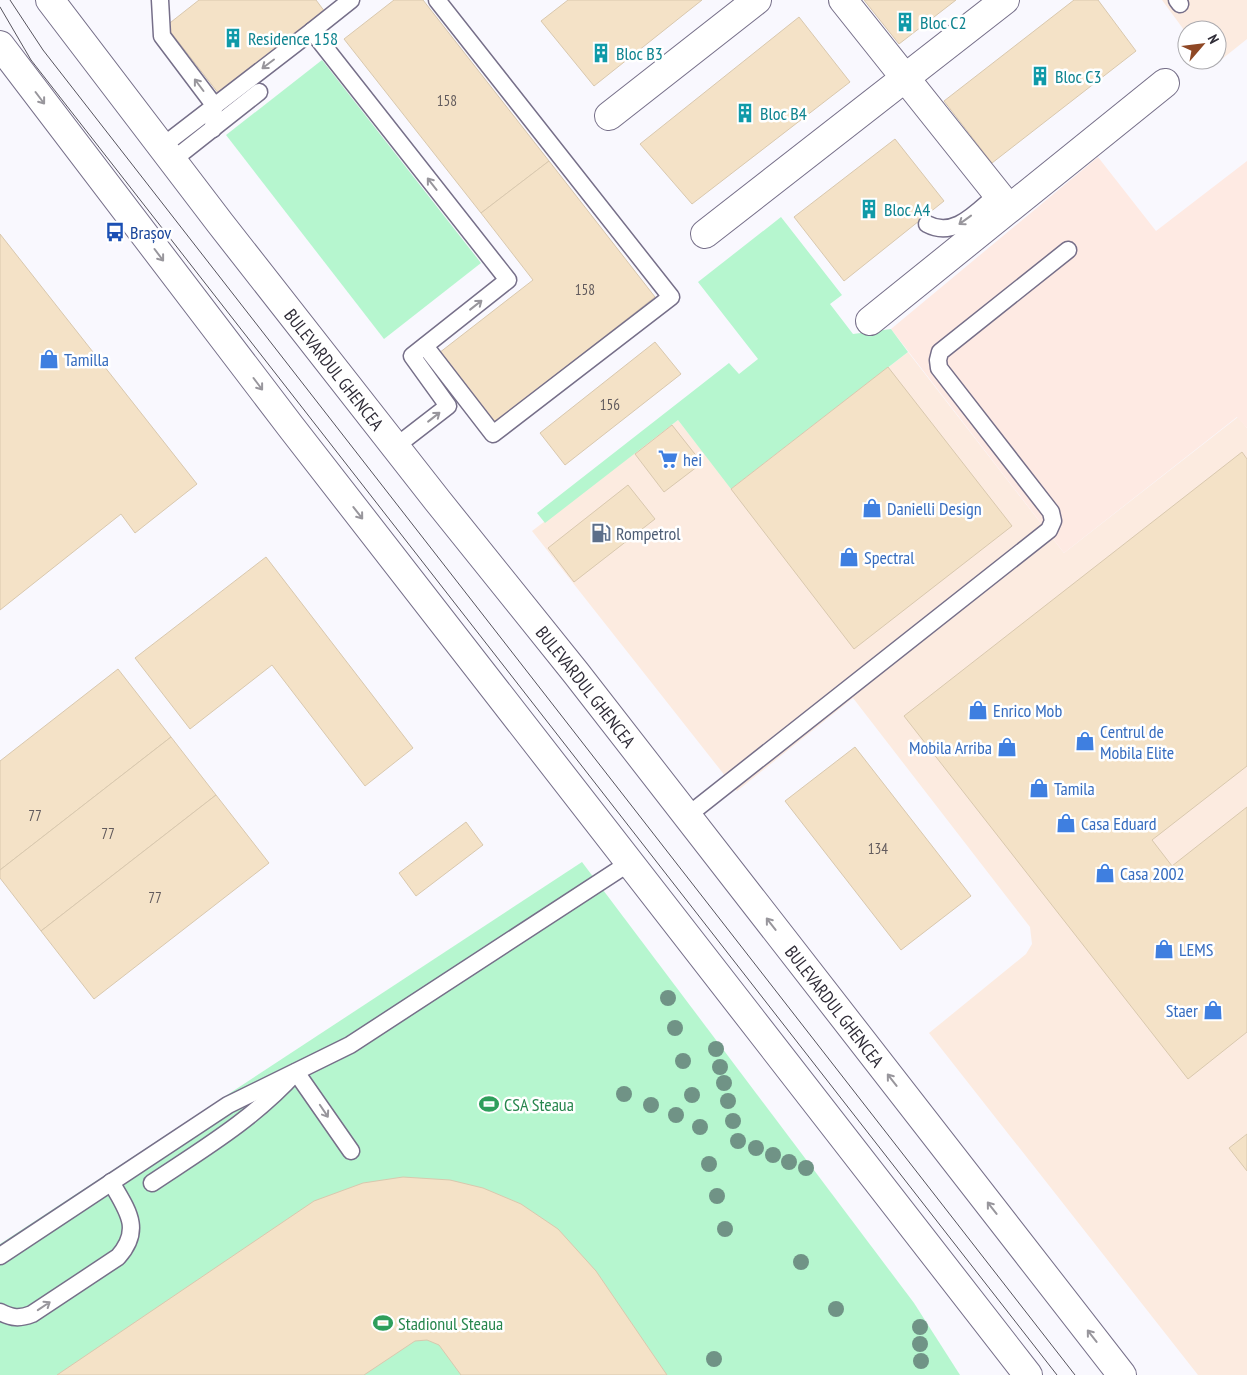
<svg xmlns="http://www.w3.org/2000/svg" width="1247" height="1375" font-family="'PT Sans Narrow',sans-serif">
  <rect width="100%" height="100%" fill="#f9f8fe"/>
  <!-- commercial -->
  <g fill="#fcebe0">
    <polygon points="1162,0 1247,0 1247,39 1212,67 1206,60 1217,60 1217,30 1187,30 1187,34"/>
    <polygon points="908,352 1064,553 1238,417 1247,428 1247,1375 1198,1375 929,1033 1026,954 1032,944 1030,927 853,698 737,791 532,531 678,420 732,489"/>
  </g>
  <!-- industrial -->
  <polygon fill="#feeae3" points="1098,157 1156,231 1247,161 1247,428 1237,417 1064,553 891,329"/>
  <!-- green -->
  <g fill="#b6f6cf">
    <polygon points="322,60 481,263 384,339 226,135"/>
    <polygon points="781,217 842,295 830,304 853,334 891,329 908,352 731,489 678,420 545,523 537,513 729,363 739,374 758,359 698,282"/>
    <polygon points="582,862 914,1303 960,1375 0,1375 0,1244"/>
  </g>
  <!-- building -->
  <g fill="#f4e2c7" stroke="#d9c8ae">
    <polygon points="199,0 316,0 325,12 219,94 166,26"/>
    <polygon points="394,0 423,0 549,161 481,213 344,39"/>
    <polygon points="568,0 702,0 594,86 541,21"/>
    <polygon points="864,0 956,0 899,44"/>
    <polygon points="1074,0 1098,0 1136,51 992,163 944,101"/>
    <polygon points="799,17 850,82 692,204 640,144"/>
    <polygon points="895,139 944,201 844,281 794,217"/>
    <polygon points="549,161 655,297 494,423 439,353 533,280 481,213"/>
    <polygon points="0,234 197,484 135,533 121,514 0,610"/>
    <polygon points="655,342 681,374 565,465 540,433"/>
    <polygon points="888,367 1012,526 854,649 731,489"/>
    <polygon points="672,425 702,463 664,492 635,454"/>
    <polygon points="1242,452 1247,459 1247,766 1152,840 1172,866 1247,807 1247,1032 1188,1079 904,716"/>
    <polygon points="628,485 655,519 574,582 548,548"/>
    <polygon points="266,557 413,748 365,786 272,665 190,729 135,658"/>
    <polygon points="118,669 171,737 0,870 0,761"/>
    <polygon points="171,737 216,795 41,931 0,878 0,870"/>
    <polygon points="855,747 971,896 901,950 785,801"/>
    <polygon points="216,795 269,863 94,999 41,931"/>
    <polygon points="466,822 483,845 416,896 399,873"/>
    <polygon points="1247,1134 1247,1171 1229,1148"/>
    <polygon points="403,1177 450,1180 483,1188 521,1204 558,1229 596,1271 667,1375 461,1375 439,1345 427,1340 415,1341 364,1375 57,1375 314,1201 363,1183"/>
  </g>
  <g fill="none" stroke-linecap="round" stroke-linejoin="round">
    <defs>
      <g id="service">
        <polyline points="160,0 162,36 214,105 213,129"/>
        <polyline points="1177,0 1180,4"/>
        <polyline points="312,31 351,0"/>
        <polyline points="173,138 312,31 508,280 412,356 448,406 395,447"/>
        <polyline points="183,152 259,92"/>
        <path d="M927,224C955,239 977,211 998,194"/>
        <polyline points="425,346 493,434 671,297 437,0"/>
        <polyline points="687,816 1049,530 1053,521 1051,512 939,368 938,360 940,352 1068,250"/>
        <path d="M152,1183C203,1149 255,1118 296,1072L351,1151"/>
        <polyline points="0,1256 228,1105 350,1045 629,863"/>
        <path d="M0,1312C12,1318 19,1319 32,1314L118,1257C143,1229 127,1210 111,1182"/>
      </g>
      <g id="minor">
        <polyline points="843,0 1008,207"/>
        <polyline points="609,116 757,0"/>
        <polyline points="705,234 1005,0"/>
        <polyline points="870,321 1165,83"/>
      </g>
      <g id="secondary">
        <path id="s1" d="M50,0L220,223L437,500L576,673L1122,1375"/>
        <polyline points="0,45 291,427 1028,1375"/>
      </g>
    </defs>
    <!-- service casing -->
    <use href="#service" stroke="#766f89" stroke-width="19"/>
    <!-- minor casing -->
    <use href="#minor" stroke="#766f89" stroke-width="30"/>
    <!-- secondary casing -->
    <use href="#secondary" stroke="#766f89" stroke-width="30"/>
    <!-- service -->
    <use href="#service" stroke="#fff" stroke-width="16"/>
    <!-- minor -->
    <use href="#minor" stroke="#fff" stroke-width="28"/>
    <!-- secondary -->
    <use href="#secondary" stroke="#fff" stroke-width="28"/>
    <!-- tram -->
    <g stroke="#56535d" stroke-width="1">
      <polyline points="10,0 43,50 1075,1375"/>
      <polyline points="0,7 31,60 1057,1375"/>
    </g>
  </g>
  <!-- trees -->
  <g fill="#709386">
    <circle cx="668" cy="998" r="8"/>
    <circle cx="675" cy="1028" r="8"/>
    <circle cx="716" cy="1049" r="8"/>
    <circle cx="683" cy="1061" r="8"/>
    <circle cx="720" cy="1067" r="8"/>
    <circle cx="724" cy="1083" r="8"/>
    <circle cx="624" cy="1094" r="8"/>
    <circle cx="692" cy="1095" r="8"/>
    <circle cx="728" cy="1101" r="8"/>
    <circle cx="651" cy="1105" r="8"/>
    <circle cx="676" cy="1115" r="8"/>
    <circle cx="733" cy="1121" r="8"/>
    <circle cx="700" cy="1127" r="8"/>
    <circle cx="738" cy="1141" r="8"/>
    <circle cx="756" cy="1148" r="8"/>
    <circle cx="773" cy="1155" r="8"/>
    <circle cx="789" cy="1162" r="8"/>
    <circle cx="709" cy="1164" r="8"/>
    <circle cx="806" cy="1168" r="8"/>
    <circle cx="717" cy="1196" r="8"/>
    <circle cx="725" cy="1229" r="8"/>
    <circle cx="801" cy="1262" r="8"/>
    <circle cx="836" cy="1309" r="8"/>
    <circle cx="920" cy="1327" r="8"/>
    <circle cx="920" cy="1344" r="8"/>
    <circle cx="714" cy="1359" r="8"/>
    <circle cx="921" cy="1361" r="8"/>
  </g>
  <!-- one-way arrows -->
  <defs><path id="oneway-shaft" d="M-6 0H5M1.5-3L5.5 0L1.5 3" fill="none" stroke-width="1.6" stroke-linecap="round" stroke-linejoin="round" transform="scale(1.25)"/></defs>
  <g stroke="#98969c">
    <use href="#oneway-shaft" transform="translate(268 64) rotate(143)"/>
    <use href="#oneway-shaft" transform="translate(199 85) rotate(-127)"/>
    <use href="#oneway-shaft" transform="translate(40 98) rotate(53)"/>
    <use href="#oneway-shaft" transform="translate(432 184) rotate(-128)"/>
    <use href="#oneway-shaft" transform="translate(965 220) rotate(144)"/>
    <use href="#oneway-shaft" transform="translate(159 255) rotate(53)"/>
    <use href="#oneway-shaft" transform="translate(476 305) rotate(-38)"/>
    <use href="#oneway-shaft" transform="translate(258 384) rotate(53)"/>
    <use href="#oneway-shaft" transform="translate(434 417) rotate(-38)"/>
    <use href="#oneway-shaft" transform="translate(358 513) rotate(52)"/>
    <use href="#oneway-shaft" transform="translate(771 924) rotate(-128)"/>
    <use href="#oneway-shaft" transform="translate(892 1080) rotate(-128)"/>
    <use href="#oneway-shaft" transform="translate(324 1111) rotate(56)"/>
    <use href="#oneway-shaft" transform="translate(992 1208) rotate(-128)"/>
    <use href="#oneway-shaft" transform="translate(44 1306) rotate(-34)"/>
    <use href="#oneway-shaft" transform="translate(1092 1336) rotate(-128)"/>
  </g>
  <!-- icons -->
  <defs>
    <symbol id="building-bare" viewBox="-9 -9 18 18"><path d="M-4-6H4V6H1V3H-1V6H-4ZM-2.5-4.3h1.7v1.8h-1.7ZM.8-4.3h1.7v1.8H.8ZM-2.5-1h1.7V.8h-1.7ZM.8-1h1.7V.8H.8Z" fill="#0f9aa8" stroke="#fff" stroke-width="2.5" paint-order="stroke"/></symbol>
    <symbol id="bus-bare" viewBox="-9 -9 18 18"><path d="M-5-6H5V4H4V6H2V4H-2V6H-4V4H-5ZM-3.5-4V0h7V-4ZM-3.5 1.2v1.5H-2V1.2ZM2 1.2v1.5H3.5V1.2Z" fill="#1a4fb4" stroke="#fff" stroke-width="2.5" paint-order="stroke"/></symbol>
    <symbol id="shop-bare" viewBox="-9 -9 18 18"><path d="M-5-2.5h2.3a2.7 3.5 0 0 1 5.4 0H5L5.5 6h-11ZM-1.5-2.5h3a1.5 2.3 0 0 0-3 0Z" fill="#3f7fe0" stroke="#fff" stroke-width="2.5" paint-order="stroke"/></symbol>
    <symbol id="supermarket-bare" viewBox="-9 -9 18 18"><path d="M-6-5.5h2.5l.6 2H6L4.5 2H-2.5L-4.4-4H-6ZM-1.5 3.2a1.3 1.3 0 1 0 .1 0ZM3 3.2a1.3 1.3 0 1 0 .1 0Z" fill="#3f7fe0" stroke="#fff" stroke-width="2.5" paint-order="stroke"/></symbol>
    <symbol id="fuel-bare" viewBox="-9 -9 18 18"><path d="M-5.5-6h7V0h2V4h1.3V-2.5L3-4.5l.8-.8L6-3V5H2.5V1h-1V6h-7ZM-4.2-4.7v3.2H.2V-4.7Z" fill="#5c6f8a" stroke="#fff" stroke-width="2.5" paint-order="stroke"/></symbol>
    <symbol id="stadium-bare" viewBox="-9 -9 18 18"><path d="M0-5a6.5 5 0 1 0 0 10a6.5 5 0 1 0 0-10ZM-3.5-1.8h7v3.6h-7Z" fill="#2e9e5b" stroke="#fff" stroke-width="2.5" paint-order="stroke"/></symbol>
  </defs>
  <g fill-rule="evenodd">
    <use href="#building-bare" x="891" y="8" width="28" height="28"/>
    <use href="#building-bare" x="219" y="24" width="28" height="28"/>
    <use href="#building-bare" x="587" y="39" width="28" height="28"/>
    <use href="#building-bare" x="1026" y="62" width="28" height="28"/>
    <use href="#building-bare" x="731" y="99" width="28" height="28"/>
    <use href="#building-bare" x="855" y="195" width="28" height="28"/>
    <use href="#bus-bare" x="101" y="218" width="28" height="28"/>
    <use href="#shop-bare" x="35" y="345" width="28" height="28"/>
    <use href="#supermarket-bare" x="654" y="445" width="28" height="28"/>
    <use href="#shop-bare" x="858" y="494" width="28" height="28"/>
    <use href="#fuel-bare" x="587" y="519" width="28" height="28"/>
    <use href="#shop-bare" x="835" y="543" width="28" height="28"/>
    <use href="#shop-bare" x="964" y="696" width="28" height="28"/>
    <use href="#shop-bare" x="1071" y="727" width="28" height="28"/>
    <use href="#shop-bare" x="993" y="733" width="28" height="28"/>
    <use href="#shop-bare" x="1025" y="774" width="28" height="28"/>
    <use href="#shop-bare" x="1052" y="809" width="28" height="28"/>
    <use href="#shop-bare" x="1091" y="859" width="28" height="28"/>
    <use href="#shop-bare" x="1150" y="935" width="28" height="28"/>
    <use href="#shop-bare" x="1199" y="996" width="28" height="28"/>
    <use href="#stadium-bare" x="475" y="1090" width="28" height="28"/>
    <use href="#stadium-bare" x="369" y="1309" width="28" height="28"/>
  </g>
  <g text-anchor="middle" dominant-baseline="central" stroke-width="5" stroke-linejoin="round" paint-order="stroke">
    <!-- number labels -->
    <g font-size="15" fill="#615a5c">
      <text x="447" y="100">158</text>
      <text x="585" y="289">158</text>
      <text x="610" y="404">156</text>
      <text x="35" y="815">77</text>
      <text x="108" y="833">77</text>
      <text x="878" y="848">134</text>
      <text x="155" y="897">77</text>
    </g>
    <!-- culture labels -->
    <g font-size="18" fill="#0d838f" stroke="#fff" text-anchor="start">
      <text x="920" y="22">Bloc C2</text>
      <text x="248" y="38">Residence 158</text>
      <text x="616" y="53">Bloc B3</text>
      <text x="1055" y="76">Bloc C3</text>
      <text x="760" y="113">Bloc B4</text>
      <text x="884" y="209">Bloc A4</text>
    </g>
    <!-- transit labels -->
    <g font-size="18" fill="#164399" stroke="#fff" text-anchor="start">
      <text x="130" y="232">Brașov</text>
    </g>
    <!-- shop labels -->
    <g font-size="18" fill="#366cbe" stroke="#fff" text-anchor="start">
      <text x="64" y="359">Tamilla</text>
      <text x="683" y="459">hei</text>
      <text x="887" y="508">Danielli Design</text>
      <text x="864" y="557">Spectral</text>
      <text x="993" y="710">Enrico Mob</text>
      <text x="1100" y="731">Centrul de<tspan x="1100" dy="21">Mobila Elite</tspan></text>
      <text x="992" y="747" text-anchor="end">Mobila Arriba</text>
      <text x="1054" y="788">Tamila</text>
      <text x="1081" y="823">Casa Eduard</text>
      <text x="1120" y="873">Casa 2002</text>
      <text x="1179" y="949">LEMS</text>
      <text x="1198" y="1010" text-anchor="end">Staer</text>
    </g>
    <!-- street labels -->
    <g font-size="18" fill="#302d38" stroke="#fff">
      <text stroke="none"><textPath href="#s1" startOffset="466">BULEVARDUL GHENCEA</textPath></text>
      <text stroke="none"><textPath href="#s1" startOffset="871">BULEVARDUL GHENCEA</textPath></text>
      <text stroke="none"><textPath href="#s1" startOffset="1276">BULEVARDUL GHENCEA</textPath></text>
    </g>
    <!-- service labels -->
    <g font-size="18" fill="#4e5e75" stroke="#fff" text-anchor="start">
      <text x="616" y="533">Rompetrol</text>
    </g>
    <!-- leisure labels -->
    <g font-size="18" fill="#27864d" stroke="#fff" text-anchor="start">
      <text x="504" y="1104">CSA Steaua</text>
      <text x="398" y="1323">Stadionul Steaua</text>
    </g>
  </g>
  <!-- north arrow -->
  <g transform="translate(1202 45) rotate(62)"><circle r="24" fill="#ffffff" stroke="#acabaf"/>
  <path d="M0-4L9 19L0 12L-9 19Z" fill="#8f4825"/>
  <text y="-8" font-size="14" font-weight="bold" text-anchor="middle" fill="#302d38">N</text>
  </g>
</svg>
